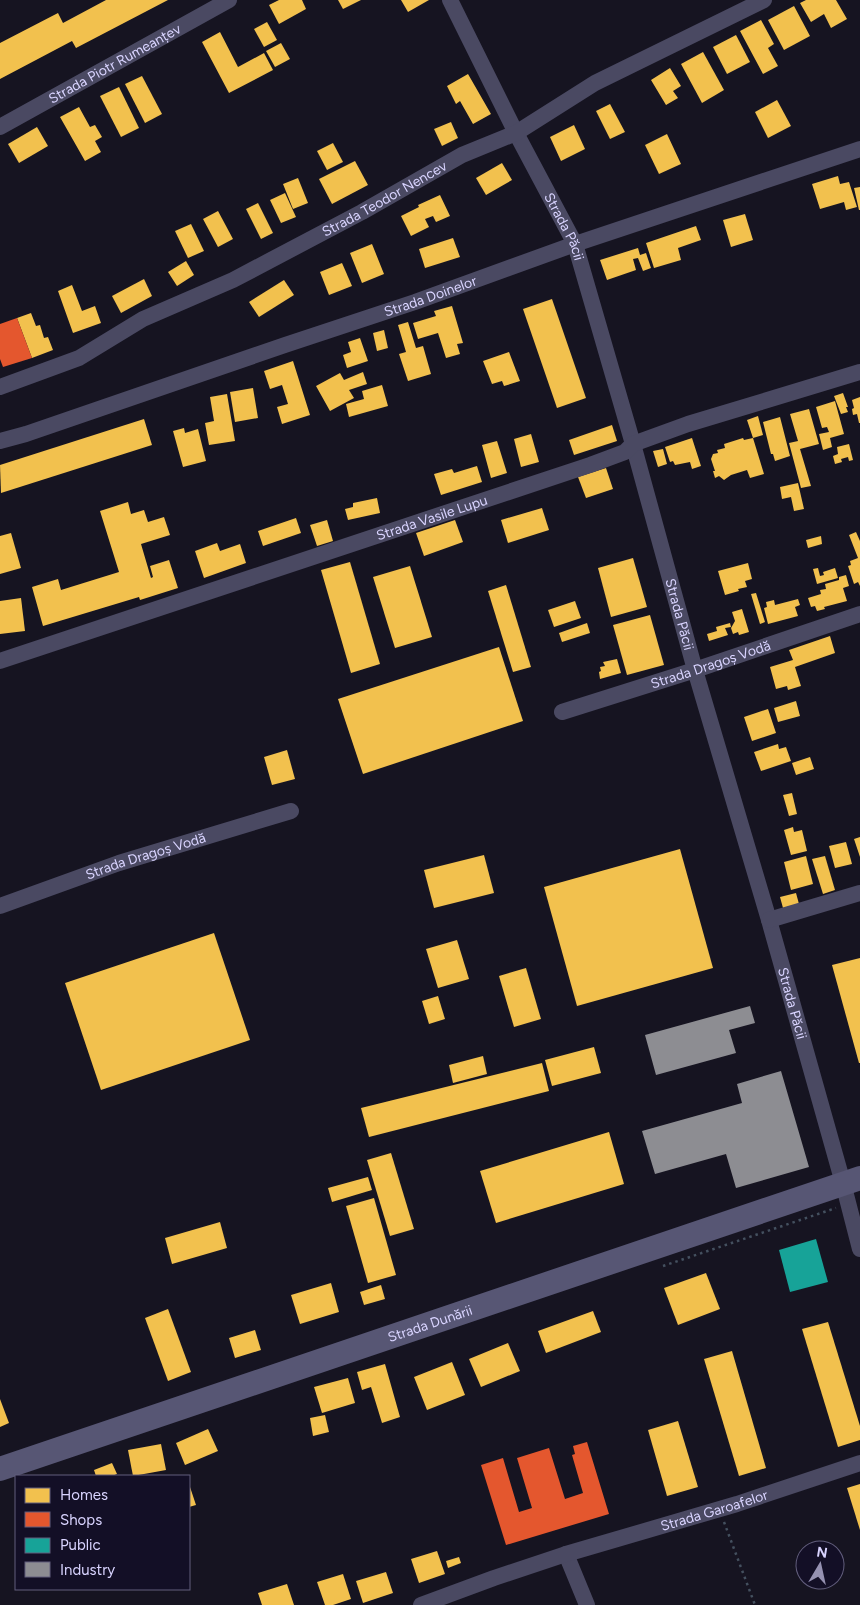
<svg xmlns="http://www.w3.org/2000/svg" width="860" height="1605" font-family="Figtree,sans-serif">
  <rect width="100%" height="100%" fill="#161421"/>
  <!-- homes -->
  <g fill="#f2c14e">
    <polygon points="106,0 168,0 76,48 72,41 0,79 0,43 58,13 63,23"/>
    <polygon points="279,0 302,0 306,9 279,24 269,5"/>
    <polygon points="338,0 361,0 343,9"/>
    <polygon points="401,0 429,0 408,12"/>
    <polygon points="806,0 836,0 847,19 831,28 824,14 811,22 800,3"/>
    <polygon points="794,6 810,36 784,50 768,20"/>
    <polygon points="761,20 774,44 768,48 778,66 763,74 740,31"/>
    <polygon points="267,22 277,40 264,47 254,29"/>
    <polygon points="220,32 238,67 264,53 273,70 229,93 202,42"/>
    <polygon points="736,35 750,62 727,74 713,47"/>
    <polygon points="281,43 290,59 275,67 266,51"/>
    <polygon points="703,52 724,90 702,103 681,64"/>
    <polygon points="670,68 681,86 673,91 678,98 666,105 651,80"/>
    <polygon points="468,74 491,114 473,124 460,101 456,104 447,86"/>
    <polygon points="142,76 162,114 145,123 125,84"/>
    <polygon points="119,87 139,128 121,137 100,96"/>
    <polygon points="777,100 791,126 768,138 755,112"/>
    <polygon points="610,104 625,132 610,139 596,111"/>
    <polygon points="79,107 90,127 95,125 102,137 95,141 101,152 85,161 60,117"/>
    <polygon points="451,122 458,138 442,146 434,129"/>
    <polygon points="574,125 585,149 561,161 550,137"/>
    <polygon points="37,127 48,146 19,163 8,144"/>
    <polygon points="667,134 681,164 659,174 645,145"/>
    <polygon points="333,143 343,162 327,170 317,151"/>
    <polygon points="355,161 368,185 332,204 319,179"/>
    <polygon points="502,163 512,180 486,195 476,178"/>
    <polygon points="838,176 840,184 849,182 857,207 846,210 844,202 820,209 812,184"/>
    <polygon points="298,178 308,203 293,209 283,184"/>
    <polygon points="860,187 860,210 859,210 854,188"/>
    <polygon points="285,193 296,217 281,223 270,200"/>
    <polygon points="440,195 450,216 436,222 433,216 425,219 429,227 411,236 401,216 419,207 418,205"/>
    <polygon points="258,203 273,233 261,239 246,209"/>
    <polygon points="218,211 233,239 218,247 203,219"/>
    <polygon points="745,214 753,240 731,247 723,220"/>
    <polygon points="191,224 204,251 188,258 175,231"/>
    <polygon points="696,226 701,240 678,248 681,260 654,268 646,243"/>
    <polygon points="453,238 460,257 425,268 419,249"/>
    <polygon points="372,244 384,274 362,283 350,253"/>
    <polygon points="638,248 640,255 646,253 651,268 643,271 638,258 633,259 636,270 607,280 600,260"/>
    <polygon points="186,261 194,275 177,286 168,272"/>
    <polygon points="342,263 352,286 329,295 320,272"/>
    <polygon points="144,279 152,296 121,313 112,296"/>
    <polygon points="284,280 294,295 259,317 249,302"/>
    <polygon points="72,285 82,311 95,306 101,323 73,333 58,291"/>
    <polygon points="552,299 586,398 557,408 523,309"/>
    <polygon points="452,306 463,343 457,344 460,354 446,358 438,333 418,339 413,323 436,316 434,311"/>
    <polygon points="31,313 36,326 40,325 44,338 48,337 53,350 32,358 17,318"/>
    <polygon points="408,322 416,348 423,346 431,374 408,381 399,354 406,352 398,325"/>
    <polygon points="384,330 388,348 377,351 373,333"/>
    <polygon points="360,338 368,361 347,368 343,355 351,352 348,342"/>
    <polygon points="509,352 520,381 504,386 502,381 492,384 483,361"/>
    <polygon points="293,361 310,415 282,424 277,407 288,404 282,385 270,389 264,371"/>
    <polygon points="363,372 367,384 349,390 354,398 330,411 316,386 340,373 344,380"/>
    <polygon points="382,385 388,406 349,417 346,404 364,399 362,391"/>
    <polygon points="253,388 258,418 235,422 230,392"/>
    <polygon points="843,393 848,407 846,407 848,412 841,414 834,396"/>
    <polygon points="227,394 235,441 209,445 205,423 214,421 210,397"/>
    <polygon points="860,397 860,423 859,423 857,414 853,415 852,409 854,408 852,400"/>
    <polygon points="835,401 844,434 830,438 832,447 823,450 819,434 829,432 827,427 822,428 816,407"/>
    <polygon points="809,409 819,444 800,449 811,486 801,488 789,443 798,441 790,414"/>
    <polygon points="758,416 763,435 753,438 747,420"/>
    <polygon points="780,417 790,456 775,461 773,454 771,454 763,422"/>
    <polygon points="144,419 152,445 1,493 0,465"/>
    <polygon points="612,425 617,441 574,455 569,440"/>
    <polygon points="184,428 185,433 198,429 206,461 183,467 173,431"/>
    <polygon points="531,434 539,462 521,467 514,439"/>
    <polygon points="692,438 701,466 692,469 690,462 675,465 673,461 670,462 665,447"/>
    <polygon points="743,438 744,440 753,438 764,474 750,478 747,470 731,475 724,480 719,476 715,478 713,471 715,471 711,459 713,454 718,453 717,450 725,448 724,444"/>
    <polygon points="497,441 507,473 491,478 482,445"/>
    <polygon points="849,444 853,460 849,461 848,457 841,459 842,462 835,464 833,456 838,454 837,447"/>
    <polygon points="663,449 667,464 658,467 653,451"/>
    <polygon points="477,466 482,482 441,495 434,474 452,469 454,473"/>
    <polygon points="606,468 613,489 586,498 578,477"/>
    <polygon points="798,483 804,509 794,511 791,497 782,499 780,487"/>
    <polygon points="377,498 380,513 348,520 345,509 353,507 353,503"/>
    <polygon points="128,502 131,514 144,510 148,522 164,517 170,535 141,544 151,578 153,577 150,566 169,560 178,588 140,600 139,597 43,626 32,587 58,579 61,590 119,572 100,511"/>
    <polygon points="542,508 549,530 508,543 501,520"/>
    <polygon points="296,518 301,533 263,546 258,531"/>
    <polygon points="327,520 333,541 317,546 310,525"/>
    <polygon points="455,520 463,542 424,556 416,533"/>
    <polygon points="856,532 860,541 860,586 858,582 854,584 848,566 851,565 850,561 858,558 849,535"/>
    <polygon points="11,533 21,568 0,574 0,536"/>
    <polygon points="821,536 822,544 808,548 806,540"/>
    <polygon points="217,543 220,551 240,544 246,563 204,578 195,551"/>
    <polygon points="633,558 647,607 611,617 598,568"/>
    <polygon points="350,562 380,664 351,673 321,570"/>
    <polygon points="748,563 752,579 745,581 747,587 738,589 739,591 725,595 718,571"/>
    <polygon points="410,566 432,637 395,648 373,577"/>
    <polygon points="818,568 820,576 824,575 823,572 835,568 838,578 817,584 813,569"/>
    <polygon points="846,575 849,586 843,588 847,601 824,607 825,609 817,611 815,606 811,607 808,598 821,594 820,590 826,589 825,584 839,580 839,577"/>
    <polygon points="506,585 531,667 513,672 488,591"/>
    <polygon points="756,593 765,622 760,624 751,594"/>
    <polygon points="21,598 25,631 0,634 0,601"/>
    <polygon points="798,599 800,605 795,607 798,616 768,624 764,608 767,607 766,602 774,600 775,605"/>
    <polygon points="575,601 581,618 554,627 548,610"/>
    <polygon points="742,609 749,632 739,635 738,632 733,634 731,628 735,621 732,612"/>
    <polygon points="650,615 664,665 627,675 613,625"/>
    <polygon points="587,623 590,633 562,642 559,633"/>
    <polygon points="730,623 731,627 725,628 728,635 709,641 707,634 717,631 716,627"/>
    <polygon points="830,636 835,653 795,667 801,686 788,690 787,686 776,689 770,667 793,660 789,650"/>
    <polygon points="499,647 523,721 363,774 338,699"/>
    <polygon points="617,659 621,673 600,679 599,672 601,671 600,667 605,666 603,662"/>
    <polygon points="796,701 800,716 778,722 774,708"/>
    <polygon points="768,709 776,733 752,741 744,717"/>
    <polygon points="778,744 779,749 786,747 791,761 761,771 754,752"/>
    <polygon points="287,750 295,779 272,785 264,757"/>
    <polygon points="810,757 814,769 796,775 792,763"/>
    <polygon points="792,793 797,814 789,816 783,795"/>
    <polygon points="793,827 794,832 802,830 807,851 791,855 784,830"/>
    <polygon points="860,837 860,857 854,839"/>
    <polygon points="846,842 852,864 835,868 829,846"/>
    <polygon points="680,849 713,968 577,1006 544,887"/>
    <polygon points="484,855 494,893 434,908 424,870"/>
    <polygon points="806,856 813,884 791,890 784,862"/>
    <polygon points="825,856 835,890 823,894 812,859"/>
    <polygon points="796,893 799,904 783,908 780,897"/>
    <polygon points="214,933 250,1040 101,1090 65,983"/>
    <polygon points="457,940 469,979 438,988 426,949"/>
    <polygon points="860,958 860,1063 859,1063 832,965"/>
    <polygon points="526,968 541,1019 514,1027 499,976"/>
    <polygon points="438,996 445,1019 429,1024 422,1001"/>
    <polygon points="594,1047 601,1073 552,1086 545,1060"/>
    <polygon points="483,1056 487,1074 453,1083 449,1065"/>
    <polygon points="542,1063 549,1091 369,1137 361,1108"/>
    <polygon points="609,1132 624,1184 496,1223 480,1171"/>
    <polygon points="391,1153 414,1229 390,1236 367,1160"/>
    <polygon points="368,1177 372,1190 332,1202 328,1188"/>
    <polygon points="374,1198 396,1275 368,1283 346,1206"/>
    <polygon points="220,1222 227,1248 172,1264 165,1238"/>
    <polygon points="706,1273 720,1309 678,1325 664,1288"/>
    <polygon points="331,1283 339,1312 300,1324 291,1295"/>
    <polygon points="381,1285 385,1299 364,1305 360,1292"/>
    <polygon points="168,1309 191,1372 168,1381 145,1318"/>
    <polygon points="593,1311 601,1332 546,1353 538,1331"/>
    <polygon points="828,1322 860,1426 860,1440 838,1447 802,1329"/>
    <polygon points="255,1330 261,1350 235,1358 229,1338"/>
    <polygon points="508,1343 520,1371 481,1387 469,1359"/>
    <polygon points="732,1351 766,1468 739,1476 704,1359"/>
    <polygon points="452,1362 465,1395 427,1410 414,1377"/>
    <polygon points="385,1364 400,1417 382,1423 371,1387 362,1390 357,1372"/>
    <polygon points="348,1378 355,1403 322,1413 314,1387"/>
    <polygon points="0,1399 9,1423 0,1427"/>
    <polygon points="325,1415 329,1432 313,1436 310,1418"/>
    <polygon points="678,1421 698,1487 667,1496 648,1430"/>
    <polygon points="208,1429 218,1451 185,1465 176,1443"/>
    <polygon points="161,1444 166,1470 133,1476 128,1450"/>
    <polygon points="112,1463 117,1474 112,1476 96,1476 94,1470"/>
    <polygon points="189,1484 196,1505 189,1507"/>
    <polygon points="860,1484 860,1530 847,1488"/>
    <polygon points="437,1551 445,1574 419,1583 411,1559"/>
    <polygon points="459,1557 461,1563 448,1568 446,1561"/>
    <polygon points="386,1572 393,1593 363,1603 356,1581"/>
    <polygon points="343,1574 351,1599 333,1605 325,1605 317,1582"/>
    <polygon points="287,1584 294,1605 262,1605 258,1593"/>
  </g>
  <!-- shops -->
  <g fill="#e4572e">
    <polygon points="17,318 32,358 3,367 0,359 0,324"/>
    <polygon points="587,1442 609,1514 506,1545 481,1465 503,1458 519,1512 532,1508 517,1458 549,1448 565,1499 583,1493 572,1455 575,1454 573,1446"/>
  </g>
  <!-- public -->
  <polygon fill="#17a398" points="816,1239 828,1282 790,1292 779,1250"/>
  <!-- industry -->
  <g fill="#8d8d92">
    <polygon points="750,1006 755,1023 729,1030 736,1053 656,1075 645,1035"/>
    <polygon points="781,1071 809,1167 736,1188 726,1154 655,1174 642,1131 742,1103 737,1084"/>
  </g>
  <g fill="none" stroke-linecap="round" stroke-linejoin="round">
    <!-- path -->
    <g stroke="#44505f" stroke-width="2.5" stroke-dasharray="2.5 4" stroke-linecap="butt">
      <polyline points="663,1266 836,1208"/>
      <polyline points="724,1522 755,1605"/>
    </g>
    <!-- minor -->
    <g stroke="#4a4962" stroke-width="16">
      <path id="s1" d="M450,0L516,133L575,244L633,444L695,670L769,920L843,1183L860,1249"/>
      <path id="s2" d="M0,127L229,0"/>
      <path id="s3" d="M0,387L79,358L143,319L233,280L362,212L462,155L516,133L595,83L764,0"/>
      <path id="s4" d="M0,441L26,434L285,345L415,302L575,244L860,149"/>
      <path id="s5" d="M0,661L590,465L625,452L633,444L688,424L860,372"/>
      <path id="s6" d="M562,712L695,670L860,614"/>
      <path id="s7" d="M0,906L119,863L291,811"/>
      <polyline points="769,920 860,893"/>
      <polyline points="566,1554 587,1605"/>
      <path id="s8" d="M421,1605L494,1578L566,1554L737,1504L860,1463"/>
    </g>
    <!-- secondary -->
    <path stroke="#575674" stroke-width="24" id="s9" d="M0,1469L860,1178"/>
  </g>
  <g text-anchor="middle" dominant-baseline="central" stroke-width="5" stroke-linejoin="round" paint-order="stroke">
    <!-- street labels -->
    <g font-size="14" fill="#d9d4ff" stroke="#130f26">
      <text stroke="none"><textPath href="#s2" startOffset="131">Strada Piotr Rumeanțev</textPath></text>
      <text stroke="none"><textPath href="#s3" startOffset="429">Strada Teodor Nencev</textPath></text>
      <text stroke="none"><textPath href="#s1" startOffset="254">Strada Păcii</textPath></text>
      <text stroke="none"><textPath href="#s4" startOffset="454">Strada Doinelor</textPath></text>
      <text stroke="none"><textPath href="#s5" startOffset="455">Strada Vasile Lupu</textPath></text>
      <text stroke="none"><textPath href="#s1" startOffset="659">Strada Păcii</textPath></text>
      <text stroke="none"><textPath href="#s6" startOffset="156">Strada Dragoș Vodă</textPath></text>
      <text stroke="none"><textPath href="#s7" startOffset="154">Strada Dragoș Vodă</textPath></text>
      <text stroke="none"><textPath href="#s1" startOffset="1064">Strada Păcii</textPath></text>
      <text stroke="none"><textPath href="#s9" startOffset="454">Strada Dunării</textPath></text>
      <text stroke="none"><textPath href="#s8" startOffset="308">Strada Garoafelor</textPath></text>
    </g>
  </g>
  <!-- legend -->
  <rect x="15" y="1475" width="175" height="115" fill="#130f26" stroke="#625e7d"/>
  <rect x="25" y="1488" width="25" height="15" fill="#f2c14e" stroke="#625e7d"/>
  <text x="60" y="1500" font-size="15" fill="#d9d4ff">Homes</text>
  <rect x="25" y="1512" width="25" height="15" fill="#e4572e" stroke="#625e7d"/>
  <text x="60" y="1525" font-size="15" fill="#d9d4ff">Shops</text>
  <rect x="25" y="1538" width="25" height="15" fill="#17a398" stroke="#625e7d"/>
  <text x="60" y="1550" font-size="15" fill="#d9d4ff">Public</text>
  <rect x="25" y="1562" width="25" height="15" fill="#8d8d92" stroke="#625e7d"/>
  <text x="60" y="1575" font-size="15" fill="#d9d4ff">Industry</text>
  <!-- north arrow -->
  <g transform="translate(820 1565) rotate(9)"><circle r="24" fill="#130f26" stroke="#625e7d"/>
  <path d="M0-4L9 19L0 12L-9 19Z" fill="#9591b1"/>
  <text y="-8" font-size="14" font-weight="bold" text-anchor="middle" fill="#d9d4ff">N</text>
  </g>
</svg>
